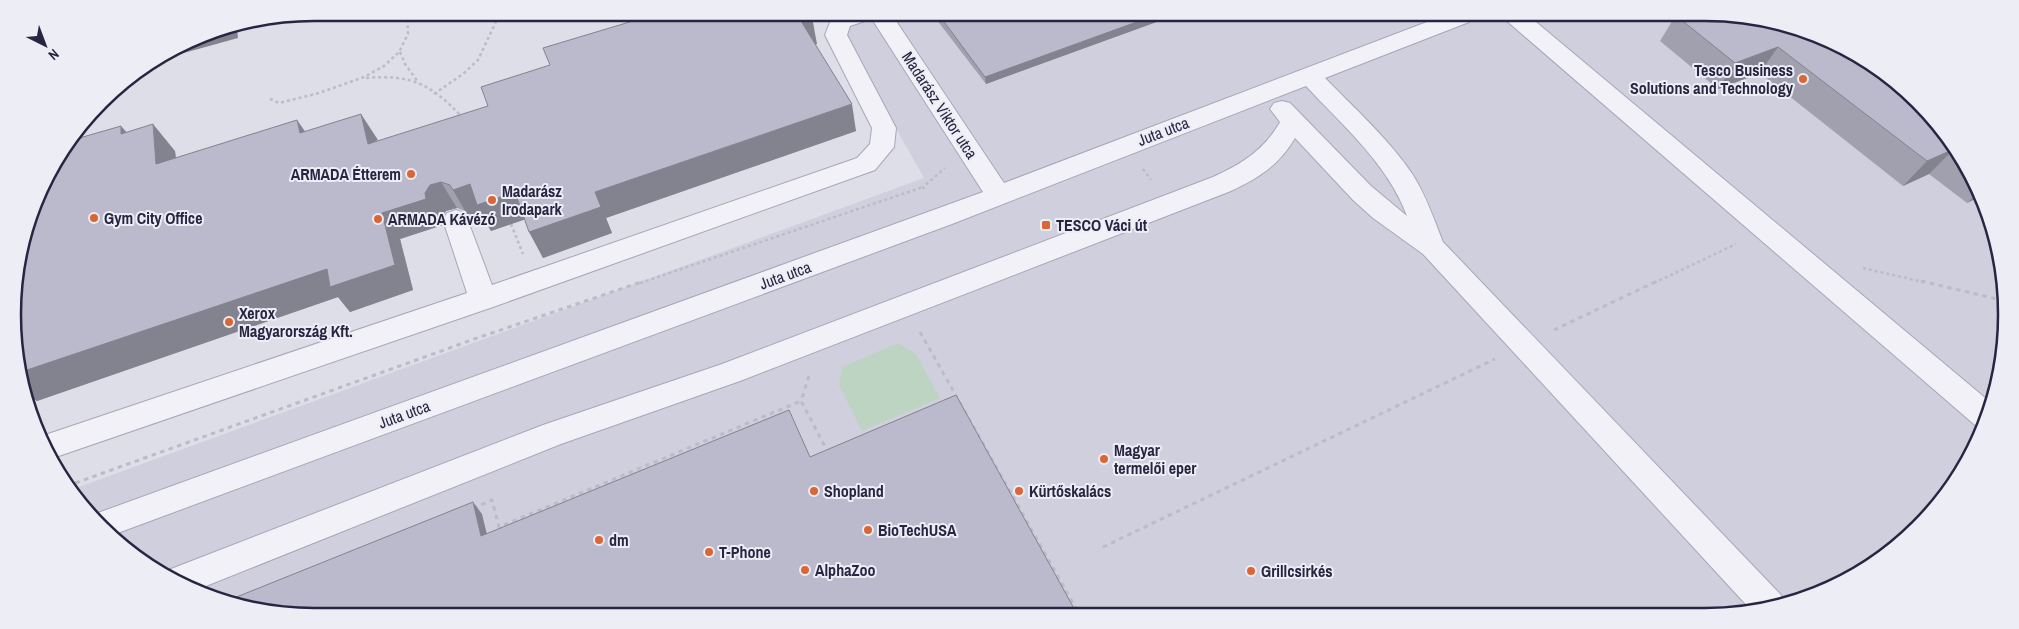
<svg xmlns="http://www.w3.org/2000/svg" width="2019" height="629" font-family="'Archivo Narrow',sans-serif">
  <rect width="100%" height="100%" fill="#dedee9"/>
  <!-- built -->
  <polygon fill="#d0cfde" points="832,15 1764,18 1956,147 2001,256 2001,374 1966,465 1918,528 1838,585 1744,614 255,611 146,565 71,490 924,178"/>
  <!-- green -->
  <polygon fill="#bed4c2" points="898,343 916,354 940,398 862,431 839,385 842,367"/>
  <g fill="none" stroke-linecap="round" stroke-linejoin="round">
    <defs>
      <g id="minor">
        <path d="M839,15H892L1004,183L1440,17H1472L1469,22L1325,78C1355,109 1389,139 1413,175C1426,196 1434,219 1443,242L1781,595L1784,602L1752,611L1423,254L1373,218L1353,200L1295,138C1279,165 1259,178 1231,191L740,381L561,444L201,588L168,574L171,569L543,425L722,364L1213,177C1242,164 1264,150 1280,122L1270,109L1274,103L1282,101L1290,103L1371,186L1407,216C1388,164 1342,125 1306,86L952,224L115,534L95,514L983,192L870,16L868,20L850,26L847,35L896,128L894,147L875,170L493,307L53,458L42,436L467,293L443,220L447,213L456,210L465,213L492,285L857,158L870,144L872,128L825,35L832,17Z"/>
        <polygon points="1505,17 1530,17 1990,402 1981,427 1975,425 1508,22"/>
      </g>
    </defs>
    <!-- minor casing -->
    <use href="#minor" stroke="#a7a6b7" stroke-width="2"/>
    <!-- path-far1 -->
    <g stroke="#bcbcc8" stroke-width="2.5" stroke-dasharray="3 3" stroke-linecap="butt">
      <polyline points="400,52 405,64 418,82"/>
      <path d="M366,78C411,74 431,84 462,117"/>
      <polyline points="434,94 463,74 478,60 500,13"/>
      <polyline points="270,99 279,103 319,93 364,77 384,66 399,52 408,34 407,13"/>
      <polyline points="1143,169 1151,180"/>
      <polyline points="924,189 923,187 945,168"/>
      <polyline points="511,224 523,254"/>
      <polyline points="1863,268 1927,283"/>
      <polyline points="640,283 923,187"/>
      <polyline points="1654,283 1736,244"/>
    </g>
    <!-- path -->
    <g stroke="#bcbcc8" stroke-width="3" stroke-dasharray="4.5 4.5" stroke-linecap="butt">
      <polyline points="1921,281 2001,300"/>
      <polyline points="1554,330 1657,281"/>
      <polyline points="920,332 1078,612"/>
      <polyline points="809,376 801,401 828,452"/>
      <polyline points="67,486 480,337 644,281"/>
      <polyline points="473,508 492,500 499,527 801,401"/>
      <polyline points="1103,547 1495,359"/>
    </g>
    <!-- minor -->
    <use href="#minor" fill="#f1f1f7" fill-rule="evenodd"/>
  </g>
  <!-- wall -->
  <g fill="#a1a0af">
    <polygon points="933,15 1173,16 986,84"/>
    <polygon points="1674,18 1764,18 1956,147 1977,198 1967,203 1929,174 1903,186 1760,73 1718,89 1660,41"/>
    <polygon points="817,44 815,45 856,131 606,218 612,233 543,258 525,219 491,231 480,212 468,216 465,211 457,208 446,211 441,219 443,225 400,239 413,290 350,312 338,297 37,401 23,391 15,275 126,132 175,151 176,158 305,131 378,141"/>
  </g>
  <!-- shaded-wall -->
  <g fill="#83828f">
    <polygon points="793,14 812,17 817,44 806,48"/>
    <polygon points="1153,16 1173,16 986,84 985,77"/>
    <polygon points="237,28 238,38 162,59 199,35"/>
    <polygon points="1778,47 1760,73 1718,89 1735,63"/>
    <polygon points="852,104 856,131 606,218 612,233 543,258 529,232 595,192"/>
    <polygon points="361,114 378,140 368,144"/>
    <polygon points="297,120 316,147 300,133"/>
    <polygon points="153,124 175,151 179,191 156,164"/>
    <polygon points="121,126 144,152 121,134"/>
    <polygon points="1954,149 1929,174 1903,186 1927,161"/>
    <polygon points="441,182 457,208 446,211 441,219 443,225 400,239 413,290 350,312 338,297 37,401 23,391 21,372 425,193 430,185"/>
    <polygon points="470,184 515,192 529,218 491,231 480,212 468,216 453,190"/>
    <polygon points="1976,195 1977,198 1967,203"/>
    <polygon points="473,502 482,514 490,547 481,536"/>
  </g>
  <!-- building -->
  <g fill="#bbbacc" stroke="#83828f">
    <polygon points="656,14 810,14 812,17 801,21 852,104 595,192 601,207 529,232 515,192 477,205 470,184 453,190 450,185 441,182 430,185 425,193 426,199 382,213 395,265 330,287 327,269 21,372 15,275 44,181 76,139 121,126 121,134 153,124 156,164 297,120 300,133 361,114 368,144 488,106 481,87 550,65 543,48"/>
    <polygon points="939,15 1153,16 985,77"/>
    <polygon points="1679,18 1764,18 1873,64 1956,147 1958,152 1954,149 1927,161 1778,47 1735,63"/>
    <polygon points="956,395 1076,612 255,611 229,600 473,502 481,536 789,410 810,457"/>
  </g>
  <!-- markers -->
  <g fill="#db6535" stroke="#ededf6" stroke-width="2">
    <circle cx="1803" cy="79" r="5"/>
    <circle cx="411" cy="174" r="5"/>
    <circle cx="492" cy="200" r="5"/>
    <circle cx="94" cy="218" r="5"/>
    <circle cx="378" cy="219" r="5"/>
    <rect x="1041" y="220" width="10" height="10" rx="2.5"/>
    <circle cx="229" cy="322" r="5"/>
    <circle cx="1104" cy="459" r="5"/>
    <circle cx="814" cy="491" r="5"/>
    <circle cx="1019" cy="491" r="5"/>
    <circle cx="868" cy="530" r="5"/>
    <circle cx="599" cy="540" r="5"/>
    <circle cx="709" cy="552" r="5"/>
    <circle cx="805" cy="570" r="5"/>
    <circle cx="1251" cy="571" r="5"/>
  </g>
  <g text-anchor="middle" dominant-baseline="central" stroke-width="4" stroke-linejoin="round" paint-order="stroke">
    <!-- poi labels -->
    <g font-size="16" font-weight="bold" fill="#272541" stroke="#ededf6" text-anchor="start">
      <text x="1793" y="70" text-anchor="end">Tesco Business<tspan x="1793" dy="18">Solutions and Technology</tspan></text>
      <text x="401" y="174" text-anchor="end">ARMADA Étterem</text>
      <text x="502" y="191">Madarász<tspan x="502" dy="18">Irodapark</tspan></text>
      <text x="104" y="218">Gym City Office</text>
      <text x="388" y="219">ARMADA Kávézó</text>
      <text x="1056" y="225">TESCO Váci út</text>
      <text x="239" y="313">Xerox<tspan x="239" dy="18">Magyarország Kft.</tspan></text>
      <text x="1114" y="450">Magyar<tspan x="1114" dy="18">termelői eper</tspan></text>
      <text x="824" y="491">Shopland</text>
      <text x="1029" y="491">Kürtőskalács</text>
      <text x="878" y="530">BioTechUSA</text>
      <text x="609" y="540">dm</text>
      <text x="719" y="552">T-Phone</text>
      <text x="815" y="570">AlphaZoo</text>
      <text x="1261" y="571">Grillcsirkés</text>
    </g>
    <!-- street labels -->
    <g font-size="16" fill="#272541" stroke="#ededf6">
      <text transform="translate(940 105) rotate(57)">Madarász Viktor utca</text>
      <text transform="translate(1163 131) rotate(-21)">Juta utca</text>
      <text transform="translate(785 275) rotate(-20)">Juta utca</text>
      <text transform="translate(404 414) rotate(-20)">Juta utca</text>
    </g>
  </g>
  <!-- crop -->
  <path d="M0 0H2019V629H0ZM314 21H1705A293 293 0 0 1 1998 314V315A293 293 0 0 1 1705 608H314A293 293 0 0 1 21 315V314A293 293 0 0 1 314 21Z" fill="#ededf6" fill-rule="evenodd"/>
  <path fill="none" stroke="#272541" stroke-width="2.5" d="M314 21H1705A293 293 0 0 1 1998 314V315A293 293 0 0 1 1705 608H314A293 293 0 0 1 21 315V314A293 293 0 0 1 314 21Z"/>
  <!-- north arrow -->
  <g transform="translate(45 45) rotate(138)" stroke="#ededf6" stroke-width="4" paint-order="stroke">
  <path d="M0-4L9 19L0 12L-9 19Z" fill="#272541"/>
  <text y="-8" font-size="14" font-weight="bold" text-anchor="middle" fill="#272541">N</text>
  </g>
</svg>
